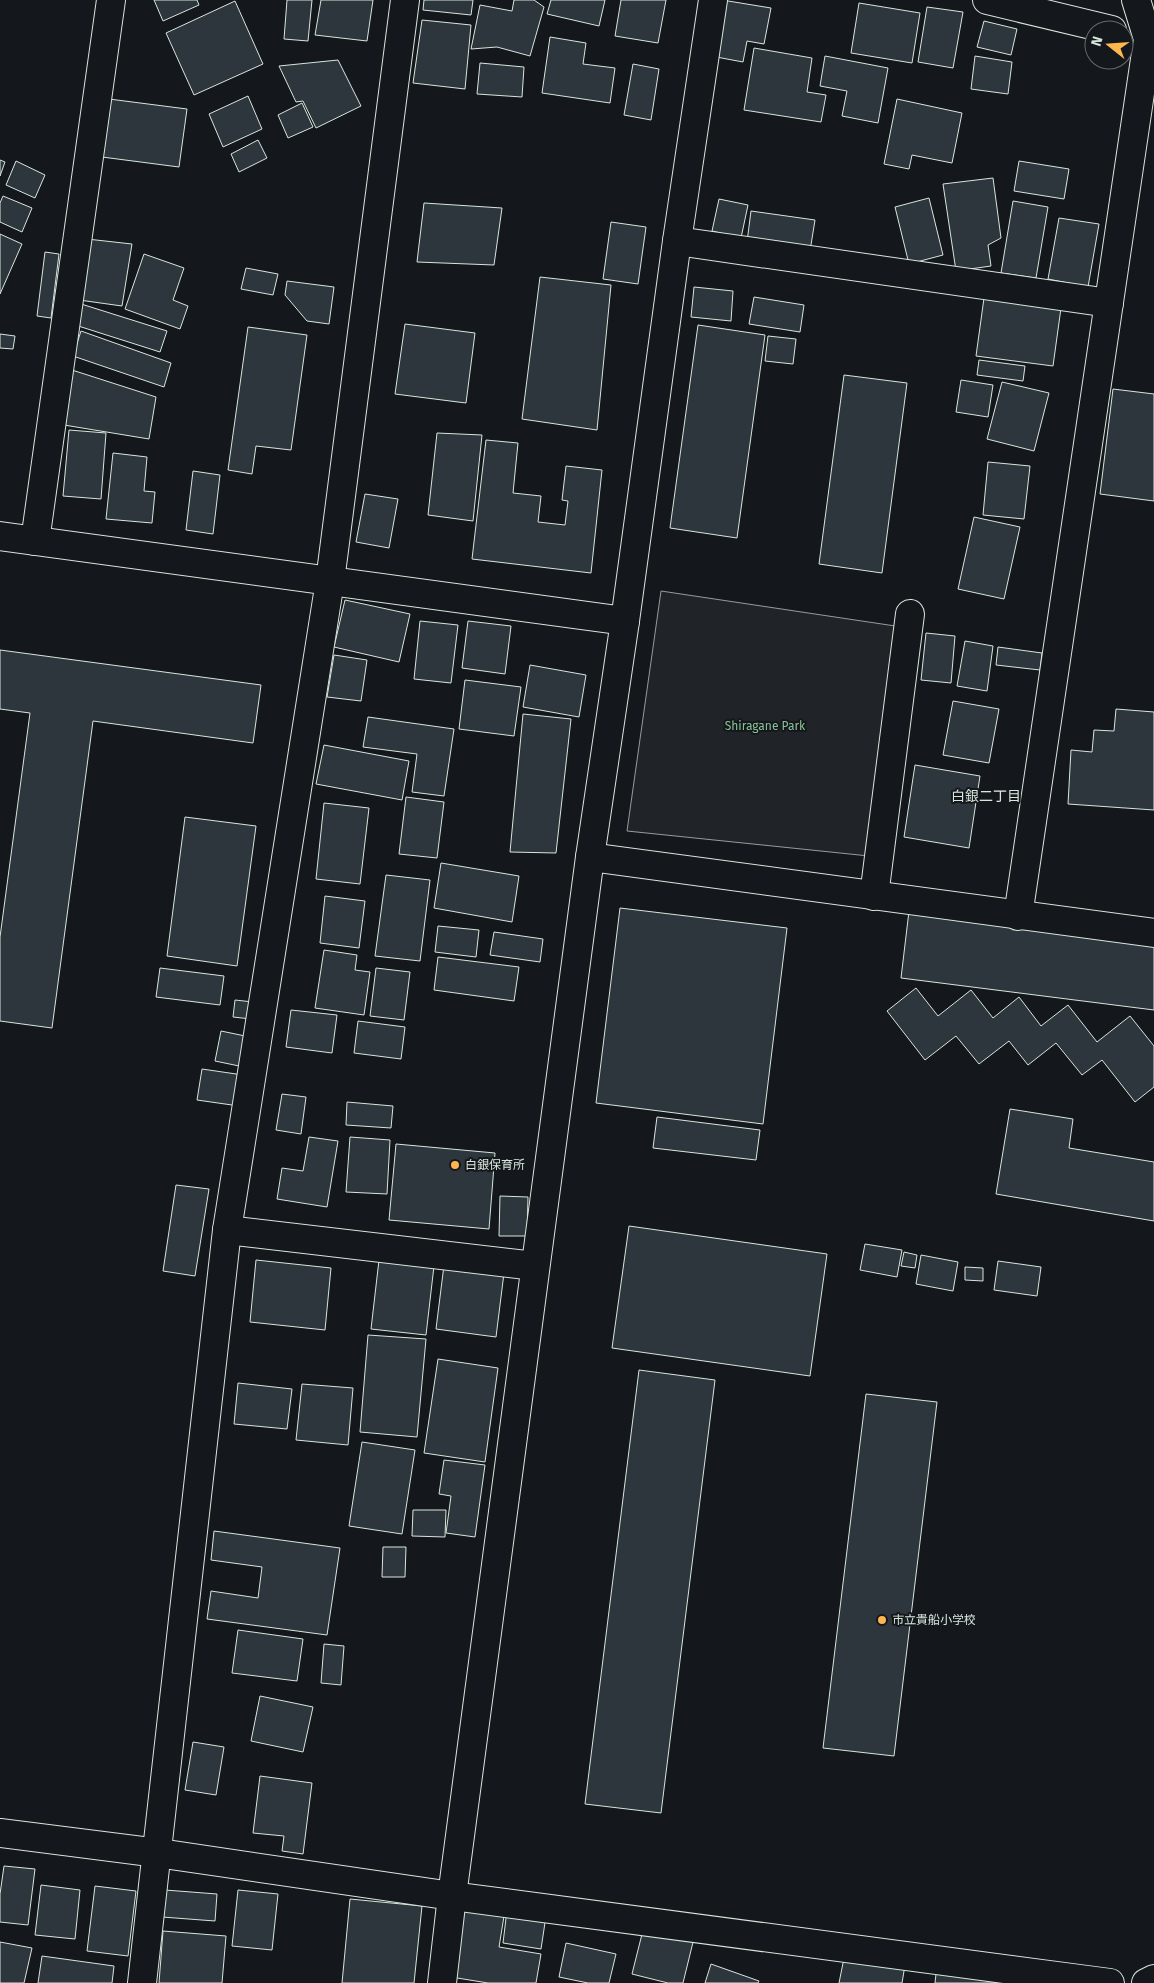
<svg xmlns="http://www.w3.org/2000/svg" width="1154" height="1983" font-family="'Fira Sans','Noto Sans JP',sans-serif">
  <rect width="100%" height="100%" fill="#14181c"/>
  <!-- green -->
  <polygon fill="#202428" stroke="#939e99" points="661,591 902,627 869,856 627,831"/>
  <!-- building -->
  <g fill="#2c363c" stroke="#d8e6dc">
    <polygon points="154,0 197,0 199,5 163,21"/>
    <polygon points="287,0 312,0 308,41 284,39"/>
    <polygon points="321,0 373,0 367,41 315,35"/>
    <polygon points="424,0 473,0 471,15 423,10"/>
    <polygon points="514,0 534,0 544,7 530,56 497,47 471,49 480,5 512,11"/>
    <polygon points="551,0 605,0 599,26 547,14"/>
    <polygon points="621,0 666,0 658,43 615,36"/>
    <polygon points="722,0 771,8 764,44 747,41 743,62 711,56"/>
    <polygon points="235,1 263,64 194,95 166,33"/>
    <polygon points="859,3 920,13 912,63 851,53"/>
    <polygon points="927,7 963,12 953,68 918,62"/>
    <polygon points="422,20 471,25 465,89 413,83"/>
    <polygon points="984,21 1017,29 1011,55 977,47"/>
    <polygon points="550,37 586,43 583,64 615,68 610,103 542,93"/>
    <polygon points="754,48 812,58 807,92 826,95 821,122 744,110"/>
    <polygon points="825,56 888,68 878,123 842,116 847,91 820,86"/>
    <polygon points="975,56 1012,62 1008,94 971,89"/>
    <polygon points="338,60 361,106 316,128 303,101 296,102 279,66"/>
    <polygon points="480,63 524,67 522,97 477,94"/>
    <polygon points="633,64 659,69 651,120 624,115"/>
    <polygon points="248,96 262,129 223,147 209,114"/>
    <polygon points="109,99 187,109 179,167 102,157"/>
    <polygon points="897,99 962,113 952,163 912,155 909,169 884,164"/>
    <polygon points="302,103 313,127 288,138 278,115"/>
    <polygon points="258,140 267,158 239,172 231,154"/>
    <polygon points="0,160 5,162 0,176"/>
    <polygon points="16,161 45,175 35,198 6,185"/>
    <polygon points="1019,161 1069,169 1064,199 1014,191"/>
    <polygon points="993,178 1001,238 988,245 991,266 956,271 943,184"/>
    <polygon points="3,196 32,208 22,232 0,222 0,203"/>
    <polygon points="929,198 943,255 909,264 895,207"/>
    <polygon points="719,199 748,205 741,238 712,231"/>
    <polygon points="1013,201 1048,207 1036,278 1001,273"/>
    <polygon points="424,203 502,208 494,265 417,262"/>
    <polygon points="751,211 815,220 810,251 747,242"/>
    <polygon points="1059,218 1099,224 1088,287 1048,279"/>
    <polygon points="611,222 646,227 638,284 603,279"/>
    <polygon points="0,234 22,244 0,294"/>
    <polygon points="87,239 132,244 122,306 79,300"/>
    <polygon points="45,252 59,254 51,318 37,316"/>
    <polygon points="144,254 184,268 173,300 188,306 180,329 125,309"/>
    <polygon points="246,268 278,274 273,295 241,289"/>
    <polygon points="540,277 611,285 597,430 522,419"/>
    <polygon points="287,281 334,287 329,324 307,321 285,295"/>
    <polygon points="694,287 733,291 731,321 691,317"/>
    <polygon points="754,297 804,305 800,332 749,324"/>
    <polygon points="984,298 1061,308 1053,366 976,356"/>
    <polygon points="78,303 167,331 160,352 72,324"/>
    <polygon points="405,324 475,333 466,403 395,394"/>
    <polygon points="698,325 765,335 737,538 670,528"/>
    <polygon points="248,327 307,335 291,450 256,446 252,474 228,470"/>
    <polygon points="81,331 171,363 164,387 73,356"/>
    <polygon points="0,334 15,336 13,349 0,348"/>
    <polygon points="768,336 796,339 793,364 765,361"/>
    <polygon points="979,360 1025,366 1023,381 977,375"/>
    <polygon points="72,370 156,397 149,439 64,425"/>
    <polygon points="844,375 907,383 882,573 819,564"/>
    <polygon points="961,380 993,385 988,417 956,412"/>
    <polygon points="1002,382 1049,393 1034,451 987,439"/>
    <polygon points="1113,389 1154,394 1154,501 1100,494"/>
    <polygon points="69,430 106,433 101,499 63,496"/>
    <polygon points="437,433 482,435 473,521 428,515"/>
    <polygon points="486,440 518,443 513,493 541,496 538,522 565,525 568,501 562,500 566,466 602,470 591,573 472,559"/>
    <polygon points="113,453 147,457 144,491 155,492 152,523 106,519"/>
    <polygon points="988,462 1030,466 1024,519 983,515"/>
    <polygon points="193,471 220,475 213,534 186,530"/>
    <polygon points="365,494 398,499 389,548 356,542"/>
    <polygon points="974,517 1020,527 1004,599 958,589"/>
    <polygon points="345,600 410,614 399,662 334,647"/>
    <polygon points="420,621 458,625 451,683 414,679"/>
    <polygon points="468,621 511,626 505,674 462,668"/>
    <polygon points="926,633 955,636 951,683 921,680"/>
    <polygon points="965,641 993,646 987,691 957,686"/>
    <polygon points="998,647 1042,653 1040,670 996,665"/>
    <polygon points="0,650 261,685 253,743 93,721 52,1028 0,1021 0,937 30,713 0,709"/>
    <polygon points="334,655 367,660 361,701 327,697"/>
    <polygon points="530,665 586,675 579,717 523,707"/>
    <polygon points="465,680 521,687 514,736 459,729"/>
    <polygon points="953,701 999,709 989,763 943,755"/>
    <polygon points="1116,709 1154,712 1154,810 1068,804 1071,750 1092,752 1094,730 1114,731"/>
    <polygon points="523,714 571,719 556,853 510,852"/>
    <polygon points="368,717 454,729 444,796 412,792 417,754 363,747"/>
    <polygon points="324,745 409,761 402,800 316,784"/>
    <polygon points="915,765 980,776 969,848 904,837"/>
    <polygon points="406,797 444,802 437,858 399,854"/>
    <polygon points="324,803 369,808 360,884 316,879"/>
    <polygon points="185,817 256,826 237,966 167,956"/>
    <polygon points="441,863 519,876 512,922 434,908"/>
    <polygon points="386,875 430,880 420,961 375,956"/>
    <polygon points="325,896 365,901 359,948 320,943"/>
    <polygon points="620,908 787,928 763,1124 596,1103"/>
    <polygon points="909,911 1154,942 1154,1010 901,978"/>
    <polygon points="438,926 479,930 476,957 435,952"/>
    <polygon points="494,932 543,939 540,962 490,955"/>
    <polygon points="324,950 357,955 355,970 370,972 364,1015 315,1008"/>
    <polygon points="438,957 519,967 514,1001 434,990"/>
    <polygon points="160,968 224,976 220,1005 156,997"/>
    <polygon points="376,968 410,972 404,1020 370,1016"/>
    <polygon points="916,988 938,1016 971,990 993,1018 1019,997 1041,1026 1068,1005 1097,1042 1130,1016 1154,1046 1154,1087 1135,1102 1102,1060 1082,1075 1056,1043 1028,1065 1009,1041 979,1064 956,1036 925,1060 887,1011"/>
    <polygon points="235,1000 253,1002 251,1019 233,1017"/>
    <polygon points="291,1010 337,1015 332,1053 286,1047"/>
    <polygon points="358,1021 405,1027 401,1059 354,1053"/>
    <polygon points="221,1031 250,1037 244,1067 215,1061"/>
    <polygon points="202,1069 243,1075 239,1106 197,1100"/>
    <polygon points="282,1094 306,1097 301,1134 276,1130"/>
    <polygon points="347,1102 393,1106 391,1128 346,1125"/>
    <polygon points="1010,1109 1073,1119 1069,1148 1154,1162 1154,1221 996,1194"/>
    <polygon points="657,1117 760,1130 756,1160 653,1148"/>
    <polygon points="309,1137 338,1141 327,1207 277,1199 282,1168 303,1171"/>
    <polygon points="350,1137 390,1140 387,1194 346,1192"/>
    <polygon points="396,1144 495,1153 489,1229 389,1220"/>
    <polygon points="176,1185 209,1189 195,1276 163,1271"/>
    <polygon points="500,1196 528,1197 527,1236 499,1236"/>
    <polygon points="629,1226 827,1254 810,1376 612,1348"/>
    <polygon points="865,1244 902,1250 897,1277 860,1270"/>
    <polygon points="904,1252 917,1255 915,1268 901,1266"/>
    <polygon points="921,1255 958,1262 953,1291 916,1284"/>
    <polygon points="256,1260 331,1268 325,1330 250,1322"/>
    <polygon points="379,1260 434,1266 426,1335 371,1329"/>
    <polygon points="998,1261 1041,1267 1037,1296 994,1290"/>
    <polygon points="444,1265 504,1273 496,1337 436,1329"/>
    <polygon points="965,1267 983,1268 983,1281 965,1280"/>
    <polygon points="368,1335 426,1339 417,1437 360,1432"/>
    <polygon points="438,1359 498,1368 485,1462 424,1453"/>
    <polygon points="639,1370 715,1380 661,1813 585,1804"/>
    <polygon points="238,1383 292,1389 287,1429 234,1424"/>
    <polygon points="302,1384 353,1388 348,1445 296,1440"/>
    <polygon points="866,1394 937,1402 894,1756 823,1748"/>
    <polygon points="362,1442 415,1450 402,1534 349,1526"/>
    <polygon points="444,1460 485,1465 475,1537 446,1533 451,1496 439,1494"/>
    <polygon points="413,1510 446,1510 445,1537 412,1536"/>
    <polygon points="214,1531 340,1548 327,1635 207,1619 211,1591 258,1598 262,1567 211,1560"/>
    <polygon points="383,1547 406,1547 405,1577 382,1577"/>
    <polygon points="238,1630 303,1639 297,1681 232,1673"/>
    <polygon points="324,1644 344,1646 341,1685 321,1683"/>
    <polygon points="260,1696 313,1707 303,1752 251,1741"/>
    <polygon points="193,1742 224,1747 216,1795 185,1790"/>
    <polygon points="260,1776 312,1783 303,1854 282,1851 284,1836 253,1833"/>
    <polygon points="4,1866 35,1869 28,1925 0,1922 0,1894"/>
    <polygon points="41,1885 80,1890 75,1939 35,1935"/>
    <polygon points="95,1886 136,1891 128,1956 87,1951"/>
    <polygon points="165,1890 217,1894 215,1921 162,1917"/>
    <polygon points="238,1890 278,1894 272,1950 232,1946"/>
    <polygon points="350,1899 422,1906 414,1983 342,1983"/>
    <polygon points="464,1903 505,1910 499,1947 541,1954 536,1983 488,1983 451,1977"/>
    <polygon points="507,1910 546,1916 541,1949 503,1943"/>
    <polygon points="644,1926 694,1938 683,1983 668,1983 632,1974"/>
    <polygon points="163,1931 226,1936 222,1983 159,1983"/>
    <polygon points="0,1942 32,1948 24,1983 0,1983"/>
    <polygon points="566,1943 616,1954 609,1983 588,1983 559,1977"/>
    <polygon points="845,1953 905,1965 902,1983 839,1983"/>
    <polygon points="42,1956 114,1966 112,1983 38,1983"/>
    <polygon points="711,1964 759,1981 758,1983 705,1983"/>
    <polygon points="937,1965 1043,1983 935,1983"/>
  </g>
  <g fill="none" stroke-linecap="round" stroke-linejoin="round">
    <defs>
      <g id="minor">
        <polyline points="987,0 1112,30"/>
        <polyline points="677,241 1109,303"/>
        <polyline points="0,536 625,621"/>
        <polyline points="35,541 111,0"/>
        <polyline points="590,857 1154,933"/>
        <polyline points="874,896 910,614"/>
        <polyline points="1018,916 1148,39 1136,0"/>
        <polyline points="227,1230 535,1266"/>
        <polyline points="0,1833 158,1853 452,1896 1110,1983"/>
        <polyline points="142,1983 227,1230 330,581 405,0"/>
        <polyline points="442,1983 452,1896 590,857 625,621 677,241 713,0"/>
        <polyline points="1146,1983 1154,1979"/>
      </g>
    </defs>
    <!-- minor casing -->
    <use href="#minor" stroke="#d8e6dc" stroke-width="30"/>
    <!-- minor -->
    <use href="#minor" stroke="#14181c" stroke-width="28"/>
  </g>
  <!-- markers -->
  <g fill="#ffb74d" stroke="#14181c" stroke-width="2">
    <circle cx="455" cy="1165" r="5"/>
    <circle cx="882" cy="1620" r="5"/>
  </g>
  <g text-anchor="middle" dominant-baseline="central" stroke-width="4" stroke-linejoin="round" paint-order="stroke">
    <!-- park labels -->
    <g font-size="12" fill="#8ac095" stroke="#14181c">
      <text x="765" y="726">Shiragane Park</text>
    </g>
    <!-- poi labels -->
    <g font-size="12" fill="#d8e6dc" stroke="#14181c" text-anchor="start">
      <text x="465" y="1165">白銀保育所</text>
      <text x="892" y="1620">市立貴船小学校</text>
    </g>
    <!-- neighbourhood labels -->
    <g font-size="14" fill="#d8e6dc" stroke="#14181c">
      <text x="986" y="796">白銀二丁目</text>
    </g>
  </g>
  <!-- north arrow -->
  <g transform="translate(1109 45) rotate(287)"><circle r="24" fill="#14181c" stroke="#626a69"/>
  <path d="M0-4L9 19L0 12L-9 19Z" fill="#ffb74d"/>
  <text y="-8" font-size="14" font-weight="bold" text-anchor="middle" fill="#d8e6dc">N</text>
  </g>
</svg>
